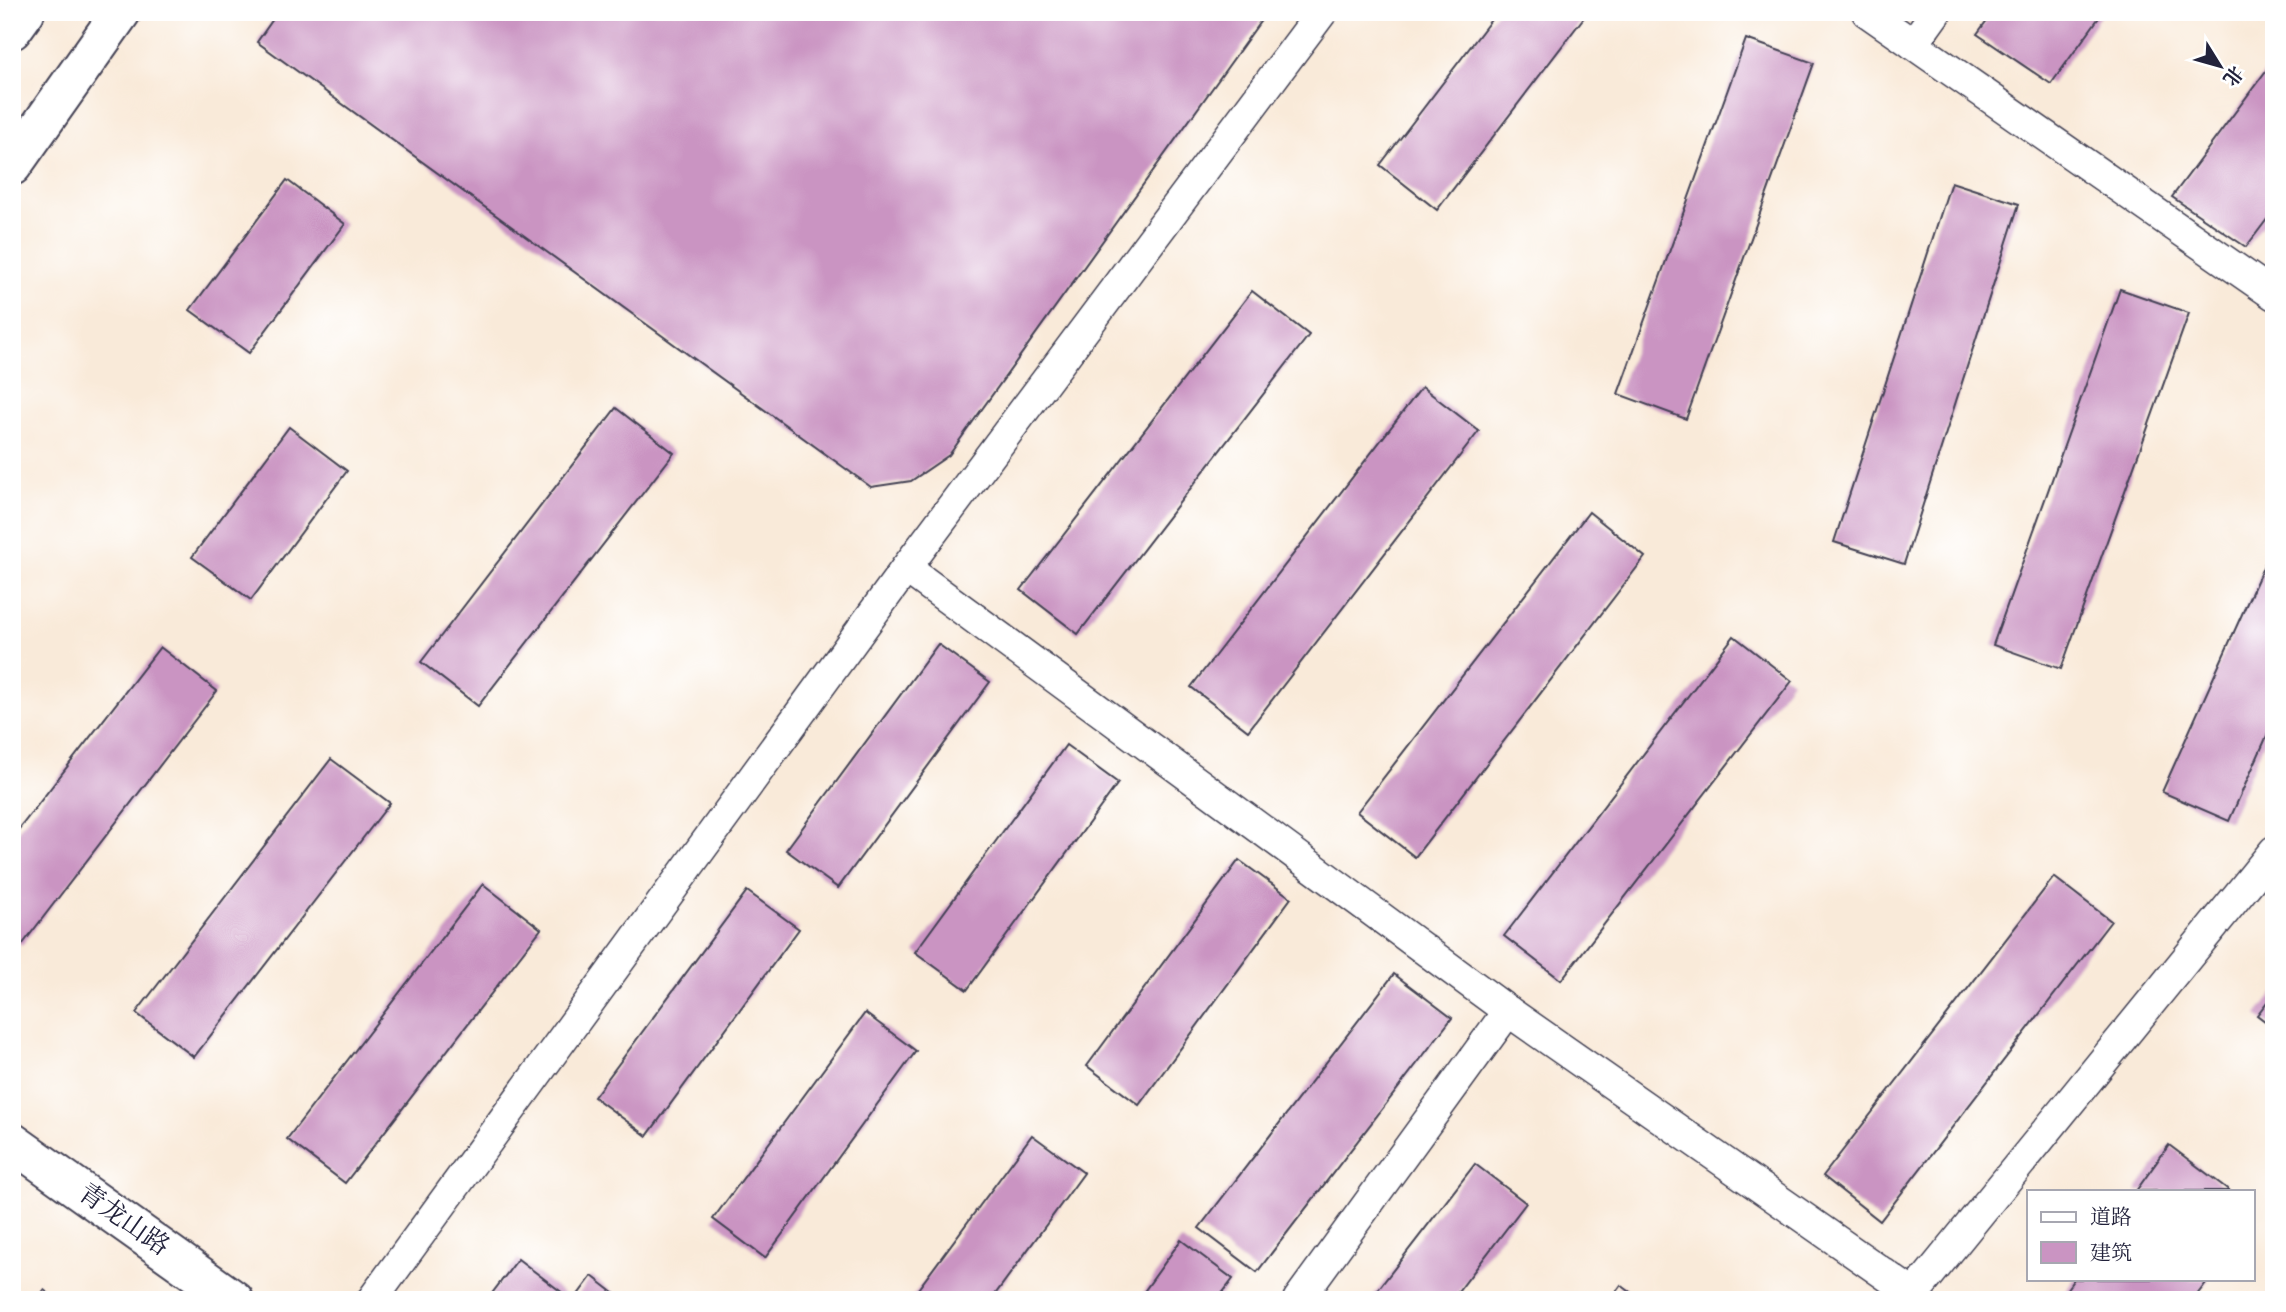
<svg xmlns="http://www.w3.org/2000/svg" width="2286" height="1312" font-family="'Sorts Mill Goudy','Noto Serif SC',serif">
  <rect width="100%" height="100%" fill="#fff"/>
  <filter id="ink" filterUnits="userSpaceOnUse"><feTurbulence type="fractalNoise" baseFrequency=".0143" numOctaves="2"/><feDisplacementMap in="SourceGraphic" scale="14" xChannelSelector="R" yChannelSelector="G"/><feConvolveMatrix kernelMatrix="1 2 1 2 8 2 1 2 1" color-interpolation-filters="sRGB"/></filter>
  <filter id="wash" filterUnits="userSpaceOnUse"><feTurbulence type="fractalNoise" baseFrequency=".00686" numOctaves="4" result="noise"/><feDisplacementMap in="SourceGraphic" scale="28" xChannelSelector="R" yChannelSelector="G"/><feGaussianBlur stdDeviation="1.57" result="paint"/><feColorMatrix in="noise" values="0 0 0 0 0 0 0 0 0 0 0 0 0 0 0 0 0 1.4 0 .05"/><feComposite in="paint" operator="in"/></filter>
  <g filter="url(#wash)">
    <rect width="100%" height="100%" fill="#f9ead9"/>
    <g id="blocks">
      <!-- building -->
      <g fill="#ca94c2">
        <polygon points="278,12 1267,12 949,455 911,481 871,487 257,42"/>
        <polygon points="1497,12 1588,12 1437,210 1380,165"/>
        <polygon points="1993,12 2103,12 2051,84 1977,34"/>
        <polygon points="1746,39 1814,63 1686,419 1618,394"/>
        <polygon points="2274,60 2274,210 2246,247 2172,197"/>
        <polygon points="287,180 345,224 249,353 190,310"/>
        <polygon points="1951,182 2019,204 1904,564 1834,542"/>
        <polygon points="2120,289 2189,313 2061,669 1993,645"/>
        <polygon points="1252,291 1309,335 1078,634 1021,590"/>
        <polygon points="1422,387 1479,431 1248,731 1191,687"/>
        <polygon points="616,408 674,453 478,706 421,662"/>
        <polygon points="289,427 347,471 251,600 192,557"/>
        <polygon points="1589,512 1645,557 1415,857 1357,812"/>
        <polygon points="2274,543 2274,720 2229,821 2162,792"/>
        <polygon points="1734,636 1792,681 1561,980 1504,936"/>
        <polygon points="938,644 990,682 838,888 786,850"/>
        <polygon points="160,647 217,691 22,945 12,938 12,838"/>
        <polygon points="1066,745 1118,783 967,990 915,952"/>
        <polygon points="331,759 390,803 194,1057 136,1013"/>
        <polygon points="1239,860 1291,898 1139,1105 1087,1066"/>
        <polygon points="2054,877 2111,921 1880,1221 1823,1176"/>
        <polygon points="483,884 541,929 345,1183 287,1139"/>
        <polygon points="747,891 799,929 647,1136 594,1097"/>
        <polygon points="1394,974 1452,1018 1257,1272 1199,1228"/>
        <polygon points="2274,993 2274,1028 2257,1015"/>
        <polygon points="865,1013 916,1051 765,1258 713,1219"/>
        <polygon points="1032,1135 1084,1173 991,1300 910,1300"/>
        <polygon points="2169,1145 2230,1191 2136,1191"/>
        <polygon points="1475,1164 1526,1203 1452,1300 1370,1300"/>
        <polygon points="1181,1240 1233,1279 1217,1300 1138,1300"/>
        <polygon points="518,1259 572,1300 487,1300"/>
        <polygon points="592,1276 623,1300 574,1300"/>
        <polygon points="2074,1279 2209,1279 2193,1300 2072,1300 2064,1293"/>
        <polygon points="1621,1285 1641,1300 1610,1300"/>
        <polygon points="44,1290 57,1300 37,1300"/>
      </g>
    </g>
  </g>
  <g filter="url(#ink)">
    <use href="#blocks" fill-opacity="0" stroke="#424053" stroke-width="2"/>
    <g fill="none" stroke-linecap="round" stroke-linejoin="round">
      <defs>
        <g id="street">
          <polyline points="1867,12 2274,295"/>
          <polyline points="1913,44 1936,12"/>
          <polyline points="906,568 1508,1011 1913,1294"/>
          <polyline points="372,1300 906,568 1322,12"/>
          <polyline points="1298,1300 1508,1011"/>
          <polyline points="1909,1300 2274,851"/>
        </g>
        <polyline id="secondary" points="12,1142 234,1300"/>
        <g id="primary">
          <polyline points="12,30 25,12"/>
          <polyline points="12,166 121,12"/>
        </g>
      </defs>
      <!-- street casing -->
      <use href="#street" stroke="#424053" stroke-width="33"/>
      <!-- secondary casing -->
      <use href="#secondary" stroke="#424053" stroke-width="42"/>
      <!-- primary casing -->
      <use href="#primary" stroke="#424053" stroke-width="42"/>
      <!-- street -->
      <use href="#street" stroke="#fff" stroke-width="30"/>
      <!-- secondary -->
      <use href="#secondary" stroke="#fff" stroke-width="38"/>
      <!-- primary -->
      <use href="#primary" stroke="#fff" stroke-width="38"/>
    </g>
  </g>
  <g text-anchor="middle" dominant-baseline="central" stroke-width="7" stroke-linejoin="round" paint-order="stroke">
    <!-- street labels -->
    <g font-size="26" fill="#22223b" stroke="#fff">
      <text transform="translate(123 1221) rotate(35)">青龙山路</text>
    </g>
  </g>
  <!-- margin -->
  <rect width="2286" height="1312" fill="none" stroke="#fff" stroke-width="42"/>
  <!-- legend -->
  <rect x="2027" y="1190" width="228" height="91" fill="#ffffff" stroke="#a7a7b1" stroke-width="2"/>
  <rect x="2041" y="1212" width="35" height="10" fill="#ffffff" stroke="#a7a7b1" stroke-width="2"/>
  <text x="2090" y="1224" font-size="21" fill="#22223b">道路</text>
  <rect x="2041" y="1242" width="35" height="21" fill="#ca94c2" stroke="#a7a7b1" stroke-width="2"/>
  <text x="2090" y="1260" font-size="21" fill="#22223b">建筑</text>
  <!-- north arrow -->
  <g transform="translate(2220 66) rotate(127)" stroke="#ffffff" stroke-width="5" paint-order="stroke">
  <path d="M0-5L12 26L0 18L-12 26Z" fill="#22223b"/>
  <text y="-10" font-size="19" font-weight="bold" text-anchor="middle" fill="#22223b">北</text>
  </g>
</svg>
